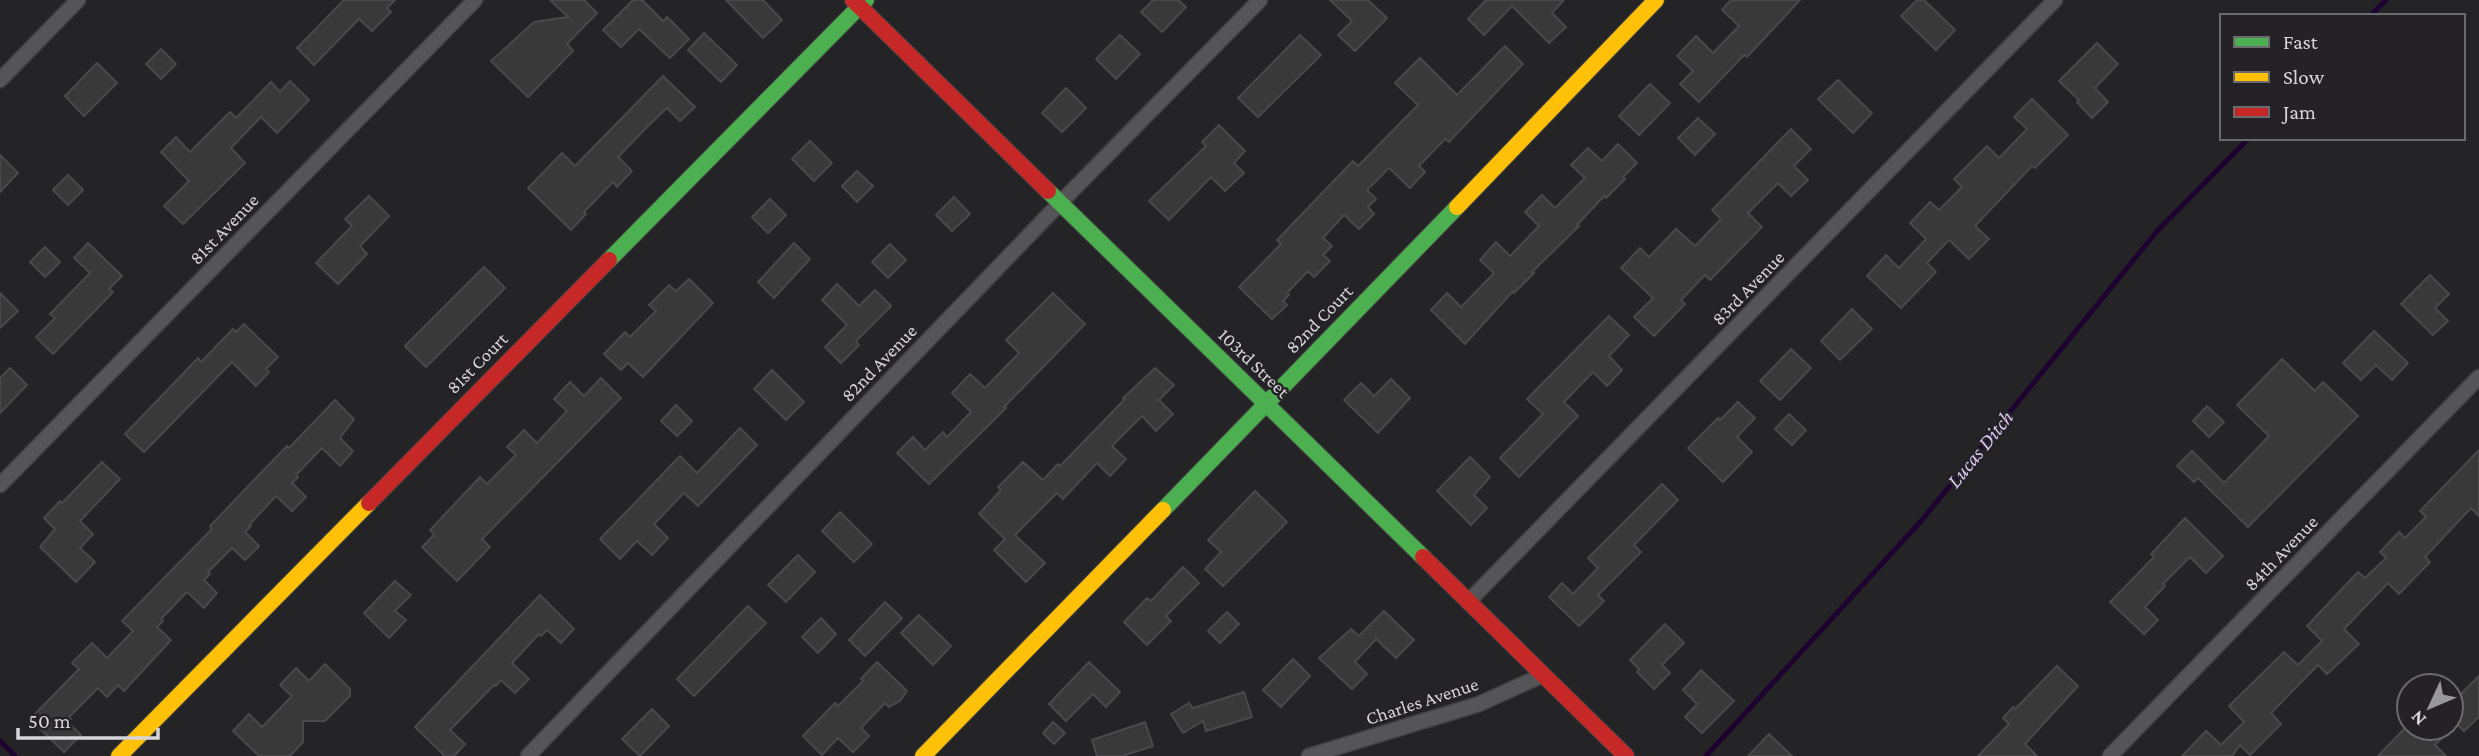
<svg xmlns="http://www.w3.org/2000/svg" width="2479" height="756" font-family="'Crimson Pro',serif">
  <rect width="100%" height="100%" fill="#242325"/>
  <g fill="none" stroke-linecap="round" stroke-linejoin="round">
    <!-- stream -->
    <g stroke="#1e0331" stroke-width="5">
      <polyline points="2370,16 2386,0"/>
      <polyline points="0,741 15,756"/>
      <polyline points="1706,756 1922,520 2158,230 2249,138"/>
    </g>
  </g>
  <!-- building -->
  <g fill="#39393a" stroke="#49494a" stroke-width="2">
    <polygon points="344,0 395,0 387,8 391,12 372,31 359,19 314,65 297,48"/>
    <polygon points="550,0 584,0 597,13 567,44 573,51 528,97 491,61 534,22 568,17"/>
    <polygon points="633,0 642,0 663,21 667,17 689,39 670,58 639,29 621,47 603,30"/>
    <polygon points="726,0 763,0 782,20 763,38"/>
    <polygon points="1153,0 1178,0 1186,7 1162,32 1141,12"/>
    <polygon points="1330,0 1368,0 1387,18 1355,51 1338,35 1352,21"/>
    <polygon points="1486,0 1564,0 1552,13 1566,27 1549,43 1512,6 1484,35 1468,19"/>
    <polygon points="1731,0 1800,0 1747,57 1744,55 1699,102 1680,84 1693,71 1677,56 1696,36 1713,53 1739,26 1722,10"/>
    <polygon points="1917,0 1924,0 1955,30 1936,50 1901,16"/>
    <polygon points="704,33 737,65 721,82 688,50"/>
    <polygon points="1120,35 1140,54 1116,79 1096,59"/>
    <polygon points="1300,35 1321,55 1258,117 1238,98"/>
    <polygon points="2097,43 2118,64 2095,88 2108,102 2092,118 2077,102 2079,100 2059,81"/>
    <polygon points="1505,46 1523,64 1449,142 1445,139 1419,166 1425,172 1410,188 1389,168 1367,190 1376,199 1368,207 1374,214 1359,229 1344,215 1323,238 1332,246 1323,255 1330,261 1314,277 1308,271 1287,293 1289,295 1283,301 1287,305 1272,319 1239,287 1281,244 1277,240 1353,161 1358,166 1418,105 1395,83 1420,58 1457,95"/>
    <polygon points="161,49 176,64 161,79 146,64"/>
    <polygon points="97,63 117,83 84,116 65,96"/>
    <polygon points="663,76 695,107 680,121 667,108 649,125 618,157 632,171 617,187 613,182 584,212 586,214 571,230 528,188 562,153 575,166"/>
    <polygon points="1838,80 1872,113 1853,133 1818,99"/>
    <polygon points="290,81 309,100 277,133 261,117 231,148 245,163 183,224 164,206 189,181 161,152 176,137 190,152 230,112 236,118 271,82 280,92"/>
    <polygon points="1650,84 1670,103 1639,135 1619,116"/>
    <polygon points="1066,88 1086,108 1062,132 1042,113"/>
    <polygon points="2032,99 2068,135 2035,168 2032,166 1975,226 1989,239 1969,259 1949,240 1927,263 1936,272 1901,308 1867,276 1886,255 1899,268 1926,239 1910,223 1930,202 1939,210 1962,187 1954,179 1987,146 1999,158 2027,129 2014,117"/>
    <polygon points="1698,118 1715,134 1695,155 1678,138"/>
    <polygon points="1219,125 1245,151 1234,163 1244,173 1225,191 1211,177 1169,220 1149,201 1206,146 1202,142"/>
    <polygon points="1791,129 1811,149 1794,166 1808,180 1791,196 1778,183 1748,213 1762,227 1710,280 1705,275 1681,300 1685,304 1654,336 1634,317 1653,298 1621,268 1640,248 1649,257 1676,229 1695,246 1721,219 1712,210"/>
    <polygon points="810,141 832,163 814,181 792,159"/>
    <polygon points="1618,144 1637,163 1623,177 1625,179 1606,198 1604,196 1577,225 1579,226 1532,272 1534,273 1514,293 1513,291 1465,344 1431,310 1447,293 1461,307 1494,273 1480,260 1496,242 1510,256 1539,226 1525,212 1542,195 1555,208 1585,178 1571,165 1588,148 1602,161"/>
    <polygon points="0,155 18,173 0,192"/>
    <polygon points="857,171 873,186 857,202 842,186"/>
    <polygon points="68,175 83,190 68,205 53,190"/>
    <polygon points="369,196 389,216 360,246 367,254 338,284 316,263 352,226 345,219"/>
    <polygon points="954,197 970,214 952,231 936,215"/>
    <polygon points="770,199 786,215 768,233 752,217"/>
    <polygon points="88,243 122,276 109,289 113,292 53,354 36,337 55,318 50,314 90,273 74,258"/>
    <polygon points="794,243 810,259 774,298 758,282"/>
    <polygon points="890,244 906,260 888,278 872,262"/>
    <polygon points="45,247 60,262 45,277 30,262"/>
    <polygon points="484,267 505,288 426,367 405,346"/>
    <polygon points="2430,275 2449,294 2435,308 2448,321 2433,335 2401,304"/>
    <polygon points="689,279 713,303 643,377 628,363 621,370 604,354 625,332 630,337 656,311 649,305 669,285 676,291"/>
    <polygon points="837,284 859,306 875,290 891,306 856,341 859,345 841,363 825,347 847,325 822,300"/>
    <polygon points="0,293 18,311 0,328"/>
    <polygon points="1053,293 1085,324 1004,407 1006,408 929,484 897,453 913,437 925,450 943,432 947,437 971,412 952,393 970,374 985,388 1019,353 1006,340"/>
    <polygon points="1852,309 1872,329 1840,360 1821,341"/>
    <polygon points="1609,316 1629,335 1609,356 1622,370 1607,386 1593,372 1564,402 1578,416 1519,477 1500,458 1543,414 1527,399"/>
    <polygon points="244,324 278,357 266,369 269,372 256,386 232,362 144,452 125,434 198,358 201,362 233,329 236,332"/>
    <polygon points="2374,331 2408,363 2392,380 2376,365 2361,380 2343,363"/>
    <polygon points="1791,349 1811,368 1780,400 1760,381"/>
    <polygon points="2282,359 2315,391 2323,382 2358,416 2248,527 2198,478 2194,482 2177,466 2192,451 2224,483 2269,436 2237,405"/>
    <polygon points="10,368 27,385 0,413 0,378"/>
    <polygon points="1155,368 1174,385 1159,400 1173,414 1156,431 1142,416 1112,446 1126,459 1110,476 1097,463 1063,499 1057,493 1015,535 1045,563 1026,582 994,550 1005,539 979,514 1001,490 998,487 1023,462 1043,480 1058,464 1060,466 1125,399 1123,398"/>
    <polygon points="772,370 804,402 786,420 754,389"/>
    <polygon points="601,378 621,398 482,539 490,547 457,581 422,547 434,535 430,530 480,477 487,484 516,455 507,447 524,430 537,443 567,411 554,399 570,382 584,396"/>
    <polygon points="1391,379 1410,398 1378,433 1344,400 1361,383 1374,396"/>
    <polygon points="335,400 354,419 340,438 353,451 340,466 322,448 296,475 298,477 292,483 306,497 292,511 276,496 249,525 251,526 245,532 259,546 245,560 232,548 208,572 210,574 204,580 217,593 204,608 187,592 161,619 163,621 157,627 171,640 124,691 118,685 107,697 98,688 69,717 71,719 68,722 81,735 64,752 30,719 79,669 72,663 92,643 107,658 133,631 122,621 212,529 210,526 257,477 287,446 289,448"/>
    <polygon points="1738,402 1755,418 1737,437 1752,452 1723,482 1688,448 1718,418 1720,420"/>
    <polygon points="676,405 692,421 677,436 661,421"/>
    <polygon points="2207,406 2224,422 2209,437 2193,421"/>
    <polygon points="1789,414 1806,430 1792,445 1775,429"/>
    <polygon points="740,428 757,445 698,506 684,493 654,524 668,538 652,555 637,541 620,559 600,539 680,456 697,473"/>
    <polygon points="2479,450 2479,516 2471,508 2425,557 2430,562 2399,594 2388,583 2344,629 2359,644 2327,674 2318,665 2271,713 2281,724 2250,755 2240,745 2232,756 2182,756 2206,731 2221,745 2244,722 2229,706 2284,652 2298,665 2322,641 2307,626 2358,572 2365,578 2386,558 2380,552 2399,532 2405,538 2426,517 2420,511"/>
    <polygon points="1470,457 1490,477 1474,495 1487,508 1471,525 1437,491"/>
    <polygon points="102,462 120,479 80,521 93,534 80,548 95,562 76,582 40,547 55,529 44,518 60,501 62,503"/>
    <polygon points="1662,484 1678,500 1634,545 1641,552 1598,595 1604,601 1579,626 1549,597 1562,583 1573,594 1598,568 1588,558"/>
    <polygon points="1255,491 1287,522 1223,586 1205,569 1221,552 1208,540"/>
    <polygon points="840,512 872,544 854,562 822,531"/>
    <polygon points="2185,518 2223,556 2206,573 2190,557 2163,584 2165,586 2145,607 2158,620 2144,634 2110,602 2154,557 2151,554"/>
    <polygon points="798,555 815,572 786,602 768,585"/>
    <polygon points="1183,567 1199,583 1166,616 1171,621 1147,645 1124,622 1147,598 1151,601"/>
    <polygon points="395,581 411,595 395,611 406,620 389,638 364,613"/>
    <polygon points="540,595 574,629 561,643 547,630 541,636 539,634 512,663 529,679 515,693 501,680 496,686 494,685 450,730 465,744 454,756 445,756 415,727"/>
    <polygon points="885,602 902,618 865,656 849,640"/>
    <polygon points="748,606 766,623 694,696 677,679"/>
    <polygon points="1384,611 1414,640 1396,658 1376,639 1355,662 1367,674 1352,689 1319,658 1351,629 1359,636"/>
    <polygon points="1227,612 1239,624 1220,643 1208,631"/>
    <polygon points="919,615 951,646 933,665 901,633"/>
    <polygon points="821,618 836,634 818,653 802,637"/>
    <polygon points="1665,624 1684,643 1662,665 1670,673 1654,689 1637,672 1639,669 1630,660"/>
    <polygon points="1293,659 1310,676 1281,707 1263,690"/>
    <polygon points="877,662 907,691 900,701 889,707 885,703 861,728 869,736 853,752 838,738 822,755 803,736 835,703 838,706 863,681 861,679"/>
    <polygon points="1089,662 1120,692 1106,707 1093,694 1066,721 1049,704"/>
    <polygon points="325,664 350,689 350,696 325,721 303,721 303,742 290,756 259,756 233,731 249,714 262,727 292,696 280,685 296,668 309,681"/>
    <polygon points="2057,666 2078,686 2025,744 2037,756 1978,756 2009,724 2003,718 2013,707 2015,709"/>
    <polygon points="1701,670 1734,701 1702,733 1685,717 1697,704 1683,690"/>
    <polygon points="2479,676 2479,717 2464,731 2451,718 2451,704"/>
    <polygon points="1244,692 1252,717 1206,731 1203,721 1183,733 1171,714 1189,703 1193,708"/>
    <polygon points="652,709 669,726 640,756 622,739"/>
    <polygon points="1053,722 1065,733 1054,744 1043,733"/>
    <polygon points="1145,722 1153,746 1122,756 1097,756 1092,740"/>
    <polygon points="2405,728 2452,728 2435,745 2446,756 2378,756"/>
    <polygon points="1769,734 1792,756 1748,756"/>
  </g>
  <g fill="none" stroke-linecap="round" stroke-linejoin="round">
    <defs>
      <g id="street">
        <polyline points="0,80 78,0"/>
        <polyline points="0,485 475,0"/>
        <polyline points="1468,602 2055,0"/>
        <polyline points="528,756 1060,203 1260,0"/>
        <polyline points="1309,756 1479,704 1543,675"/>
        <polyline points="2110,756 2479,377"/>
      </g>
      <g id="fast">
        <polyline points="1048,191 1423,557"/>
        <polyline points="609,260 866,0"/>
        <polyline points="1163,510 1457,207"/>
      </g>
      <g id="slow">
        <polyline points="1457,207 1656,0"/>
        <polyline points="119,756 369,503"/>
        <polyline points="923,756 1163,510"/>
      </g>
      <g id="jam">
        <polyline points="853,0 1048,191"/>
        <polyline points="369,503 609,260"/>
        <polyline points="1423,557 1626,756"/>
      </g>
    </defs>
    <!-- street casing -->
    <use href="#street" stroke="#414042" stroke-width="17"/>
    <!-- fast casing -->
    <use href="#fast" stroke="#414042" stroke-width="18"/>
    <!-- slow casing -->
    <use href="#slow" stroke="#414042" stroke-width="18"/>
    <!-- jam casing -->
    <use href="#jam" stroke="#414042" stroke-width="18"/>
    <!-- street -->
    <use href="#street" stroke="#555456" stroke-width="14"/>
    <!-- fast -->
    <use href="#fast" stroke="#4caf50" stroke-width="16"/>
    <!-- slow -->
    <use href="#slow" stroke="#ffc107" stroke-width="16"/>
    <!-- jam -->
    <use href="#jam" stroke="#c62828" stroke-width="16"/>
  </g>
  <g text-anchor="middle" dominant-baseline="central" stroke-width="5" stroke-linejoin="round" paint-order="stroke">
    <!-- street labels -->
    <g font-size="19" fill="#d6d5d8" stroke="#242226">
      <text transform="translate(224 229) rotate(-46)">81st Avenue</text>
      <text transform="translate(1748 288) rotate(-46)">83rd Avenue</text>
      <text transform="translate(1319 319) rotate(-46)">82nd Court</text>
      <text transform="translate(477 363) rotate(-45)">81st Court</text>
      <text transform="translate(879 363) rotate(-46)">82nd Avenue</text>
      <text transform="translate(1254 363) rotate(44)">103rd Street</text>
      <text transform="translate(2281 553) rotate(-46)">84th Avenue</text>
      <text transform="translate(1422 701) rotate(-18)">Charles Avenue</text>
    </g>
    <!-- water labels -->
    <g font-size="21" font-style="italic" fill="#dac7f0" stroke="#242226">
      <text transform="translate(1980 449) rotate(-51)">Lucas Ditch</text>
    </g>
  </g>
  <!-- legend -->
  <rect x="2220" y="14" width="245" height="126" fill="#242226" stroke="#6b6a6d" stroke-width="2"/>
  <rect x="2234" y="37" width="35" height="10" fill="#4caf50" stroke="#6b6a6d" stroke-width="2"/>
  <text x="2283" y="49" font-size="21" fill="#d6d5d8">Fast</text>
  <rect x="2234" y="72" width="35" height="10" fill="#ffc107" stroke="#6b6a6d" stroke-width="2"/>
  <text x="2283" y="84" font-size="21" fill="#d6d5d8">Slow</text>
  <rect x="2234" y="107" width="35" height="10" fill="#c62828" stroke="#6b6a6d" stroke-width="2"/>
  <text x="2283" y="119" font-size="21" fill="#d6d5d8">Jam</text>
  <!-- north arrow -->
  <g transform="translate(2430 707) rotate(226)"><circle r="33" fill="#242226" stroke="#6b6a6d" stroke-width="2"/>
  <path d="M0-5L12 26L0 18L-12 26Z" fill="#989799"/>
  <text y="-10" font-size="19" font-weight="bold" text-anchor="middle" fill="#d6d5d8">N</text>
  </g>
  <!-- scale -->
  <path d="M18 728v10h140v-10" fill="none" stroke="#d6d5d8" stroke-width="3.5"/>
  <text x="28" y="728" font-size="21" fill="#d6d5d8" stroke="#242226" stroke-width="5" paint-order="stroke">50 m</text>
</svg>
